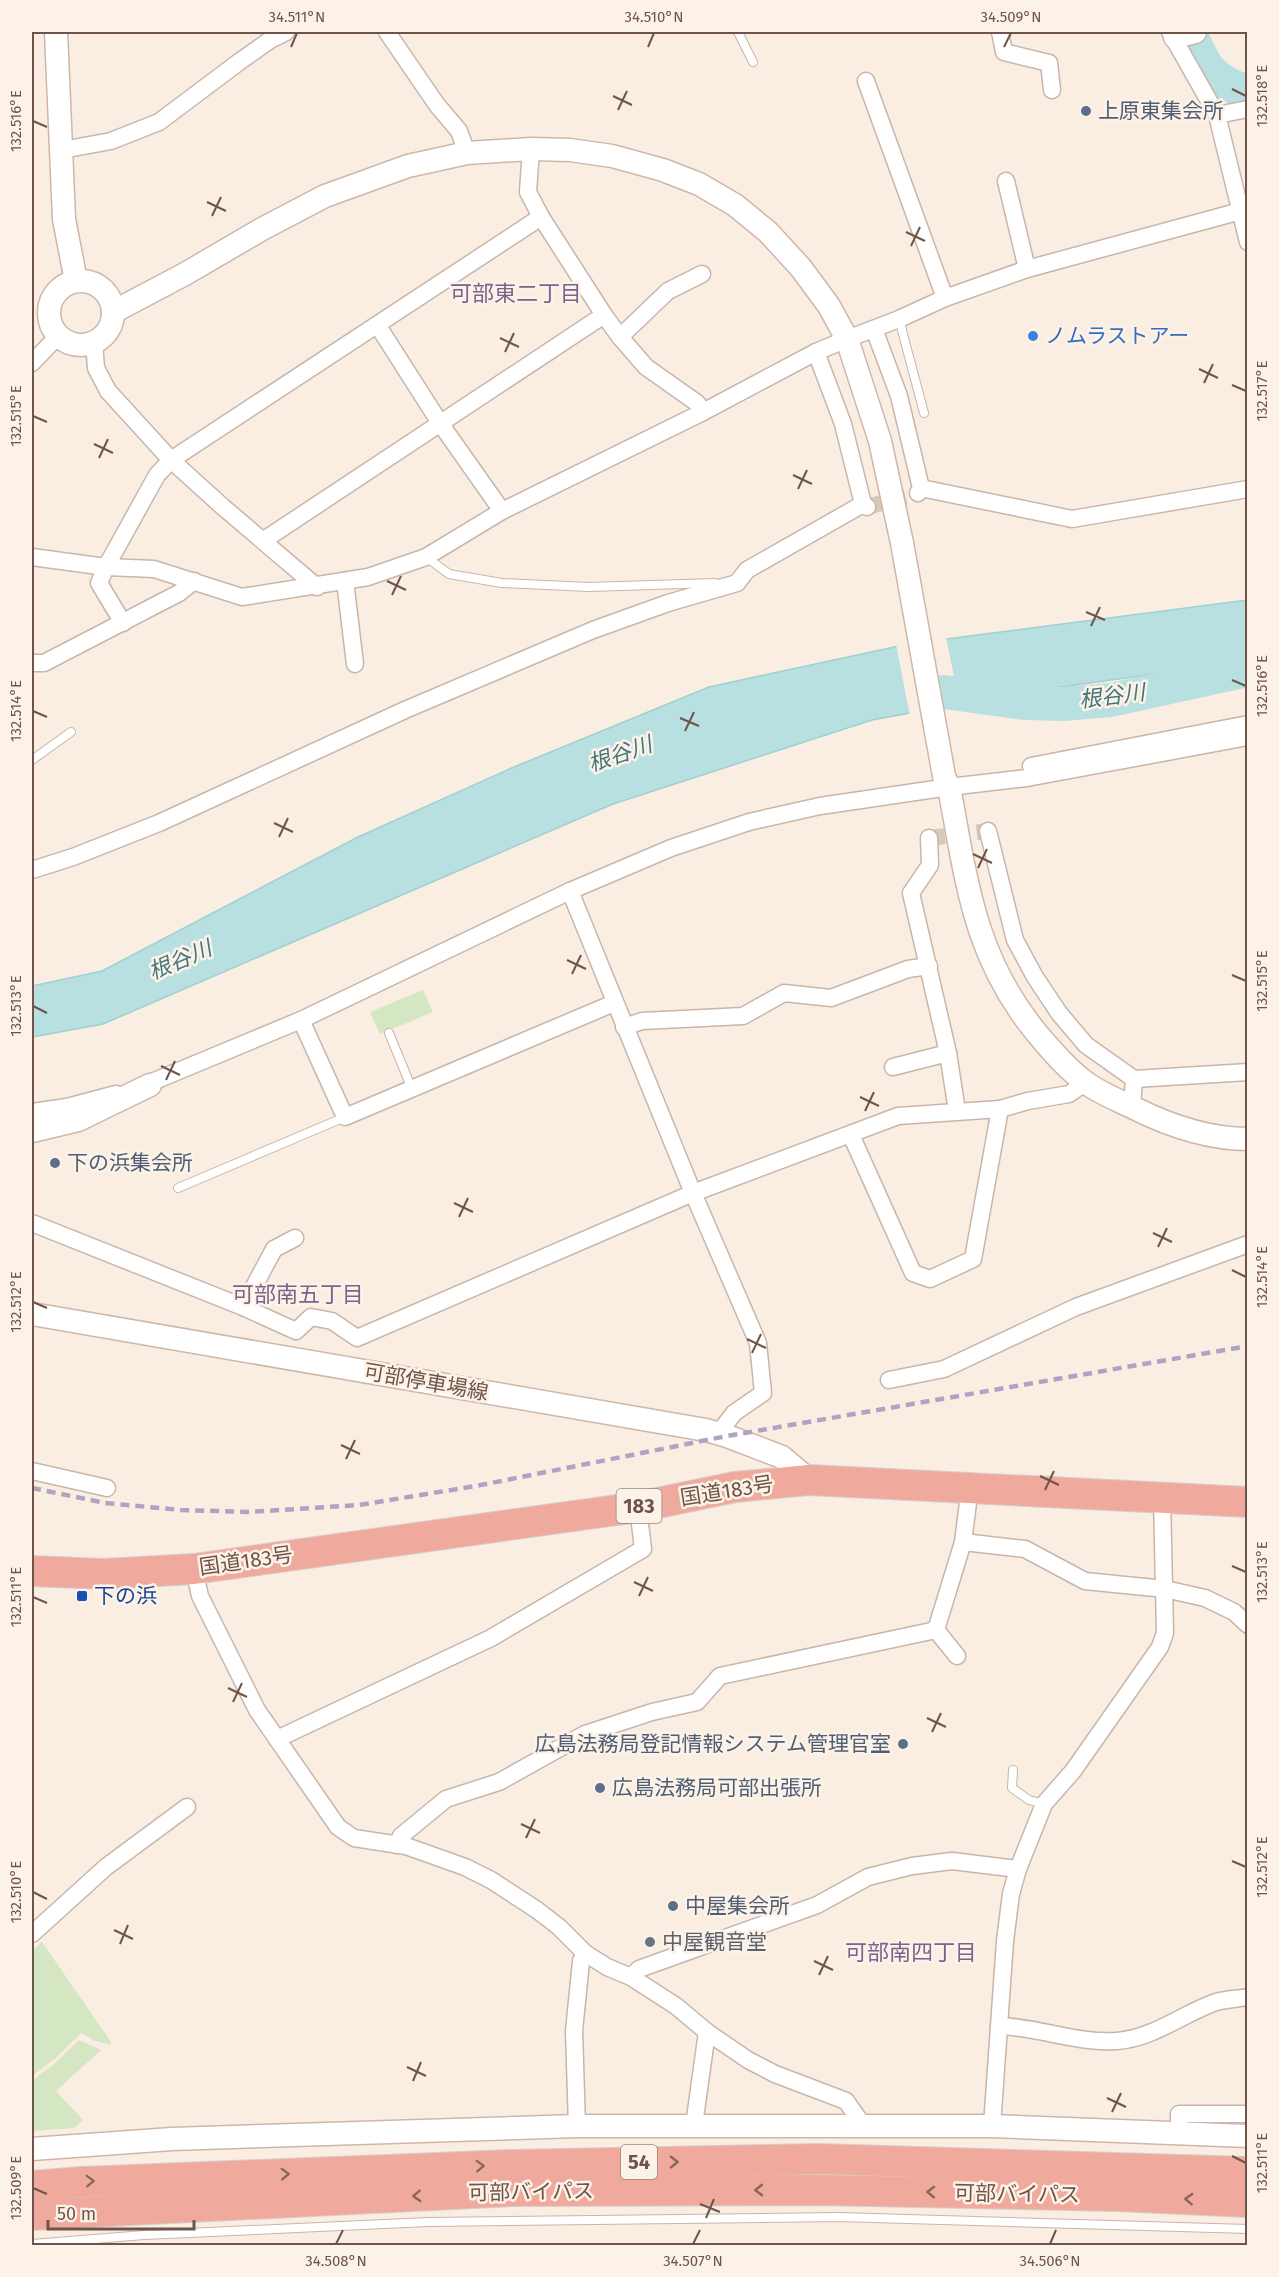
<svg xmlns="http://www.w3.org/2000/svg" width="1279" height="2277" font-family="'Fira Sans','Noto Sans JP',sans-serif">
  <rect width="100%" height="100%" fill="#faeee2"/>
  <!-- green -->
  <g fill="#d4e6c2">
    <polygon points="423,990 433,1012 380,1034 370,1012"/>
    <polygon points="42,1942 111,2042 110,2045 93,2040 81,2033 56,2058 32,2076 32,1951"/>
    <polygon points="79,2040 101,2050 56,2091 83,2120 74,2128 32,2131 32,2081 54,2064"/>
  </g>
  <!-- water -->
  <polygon fill="#b8e0e1" stroke="#9fd0d2" stroke-width="1.5" points="1247,600 1247,661 1025,692 872,720 613,804 103,1024 32,1037 32,986 102,971 358,837 514,767 709,687 908,644"/>
  <!-- pier -->
  <polygon fill="#faeee2" points="946,637 960,707 910,716 896,644"/>
  <g fill="none" stroke-linecap="round" stroke-linejoin="round">
    <!-- river -->
    <g stroke="#b8e0e1" stroke-width="34">
      <path d="M1190,32C1203,65 1211,81 1248,92"/>
      <polyline points="944,692 1025,703 1063,704 1111,700 1248,670"/>
    </g>
    <!-- street-tunnel -->
    <g stroke="#d7c8bc" stroke-width="16" stroke-dasharray="16 8" stroke-linecap="butt">
      <polyline points="867,507 918,493"/>
      <polyline points="929,838 988,831"/>
    </g>
    <defs>
      <g id="lane">
        <polyline points="738,32 753,62"/>
        <polyline points="899,319 924,413"/>
        <polyline points="426,557 449,574 502,583 589,587 715,583"/>
        <polyline points="32,760 71,732"/>
        <polyline points="389,1033 412,1089"/>
        <polyline points="178,1188 345,1117"/>
        <polyline points="1013,1770 1012,1788 1029,1800 1044,1804"/>
        <polyline points="32,2244 144,2235 428,2222 839,2217 1248,2229"/>
      </g>
      <g id="street">
        <polyline points="387,32 437,105 459,131 467,153"/>
        <polyline points="1000,32 1004,52 1049,63 1052,90"/>
        <polyline points="1170,32 1217,115 1248,242"/>
        <polyline points="866,81 945,298"/>
        <polyline points="1217,115 1248,109"/>
        <polyline points="531,149 528,192 541,217 604,315 620,337 646,367 697,403 703,412"/>
        <polyline points="62,150 111,141 159,122 239,62 270,40 286,32"/>
        <polyline points="1006,181 1027,269"/>
        <polyline points="378,326 440,423 502,511"/>
        <polyline points="874,329 899,396 921,488 918,493"/>
        <polyline points="620,337 668,291 702,274"/>
        <polyline points="94,342 96,368 108,391 171,460 223,507 317,587"/>
        <polyline points="816,352 843,424 863,504 867,507"/>
        <polyline points="32,363 59,335"/>
        <polyline points="921,488 1072,519 1248,489"/>
        <polyline points="264,540 604,315"/>
        <polyline points="32,557 106,567 154,569 242,597 368,577 426,557 502,511 703,412 816,352 847,339 899,319 945,298 1027,269 1248,209"/>
        <polyline points="345,581 355,664"/>
        <polyline points="123,623 99,583 106,567 157,475 171,460 541,217"/>
        <polyline points="32,663 44,663 179,593 194,581"/>
        <polyline points="1031,766 1248,724"/>
        <polyline points="988,831 1015,940 1035,977 1059,1013 1086,1045 1134,1079 1132,1107"/>
        <polyline points="929,838 930,865 911,893 948,1053 957,1111"/>
        <polyline points="32,870 73,857 159,823 405,710 593,630 668,603 737,583 747,570 863,504"/>
        <polyline points="570,891 693,1193 758,1343 763,1393 734,1413 718,1434"/>
        <polyline points="301,1020 345,1117 614,1003"/>
        <polyline points="624,1027 642,1021 743,1016 784,993 831,998 908,969 929,966"/>
        <polyline points="893,1067 948,1053"/>
        <polyline points="1134,1079 1248,1072"/>
        <polyline points="140,1087 301,1020 570,891 671,848 749,822 820,806 949,787 1027,778 1248,737"/>
        <polyline points="32,1112 67,1107 116,1094"/>
        <polyline points="851,1135 913,1273 930,1279 973,1259 1000,1109"/>
        <polyline points="32,1223 243,1307 296,1331 311,1317 332,1321 357,1338 693,1193 898,1116 1000,1109 1028,1101 1069,1094 1085,1083"/>
        <polyline points="243,1307 274,1249 295,1238"/>
        <polyline points="889,1380 944,1369 1076,1307 1248,1244"/>
        <polyline points="32,1471 107,1488"/>
        <polyline points="963,1542 1025,1549 1085,1581 1165,1589 1205,1598 1234,1612 1248,1625"/>
        <polyline points="194,1569 200,1596 257,1710 338,1827 354,1838 406,1846 465,1867 491,1880 537,1910 559,1927 585,1953 607,1967 631,1977 676,2006 707,2032 748,2060 775,2074 846,2101 863,2125"/>
        <polyline points="957,1656 936,1630 963,1542 970,1487"/>
        <polyline points="277,1739 491,1638 643,1549 638,1507"/>
        <polyline points="397,1845 401,1836 446,1799 499,1782 585,1734 652,1712 697,1702 720,1676 936,1630"/>
        <polyline points="32,1934 106,1867 187,1807"/>
        <polyline points="631,1977 639,1969 817,1905 868,1877 912,1866 952,1861 1018,1869"/>
        <path d="M999,2026C1039,2027 1078,2044 1117,2041C1154,2038 1182,2014 1216,2002C1226,1999 1237,1999 1248,1997"/>
        <polyline points="694,2125 707,2032"/>
        <polyline points="577,2126 574,2031 581,1961 585,1953"/>
        <polyline points="992,2126 1005,1941 1011,1894 1018,1869 1044,1804 1073,1771 1160,1647 1165,1633 1162,1497"/>
        <polyline points="1179,2133 1179,2114 1248,2114"/>
      </g>
      <g id="secondary">
        <polyline points="56,32 64,219 76,281"/>
        <polyline points="1175,37 1195,32"/>
        <circle cx="81" cy="313" r="32"/>
        <path d="M113,312L185,274L262,229L325,196L408,166L467,153L531,149L570,150L612,156L663,170L699,184L735,205L768,232L801,268L829,306L847,339L880,441L902,543L944,776L949,787C967,883 974,959 1040,1037C1053,1052 1068,1070 1085,1082C1099,1093 1118,1100 1134,1108C1168,1125 1209,1139 1248,1139"/>
        <polyline points="32,1131 78,1120 150,1085"/>
        <polyline points="32,1314 706,1430 727,1436 782,1457 809,1480"/>
        <polyline points="32,2149 172,2139 577,2126 992,2126 1248,2136"/>
      </g>
      <g id="highway">
        <polyline points="32,1571 103,1574 194,1569 638,1507 735,1487 809,1480 1248,1502"/>
        <polyline points="32,2186 81,2182 511,2165 820,2159 1248,2172"/>
        <polyline points="32,2215 513,2191 817,2190 1117,2196 1248,2202"/>
      </g>
    </defs>
    <!-- lane casing -->
    <use href="#lane" stroke="#c9b5aa" stroke-width="10"/>
    <!-- street casing -->
    <use href="#street" stroke="#c9b5aa" stroke-width="19"/>
    <!-- secondary casing -->
    <use href="#secondary" stroke="#cfb6aa" stroke-width="25"/>
    <!-- highway casing -->
    <use href="#highway" stroke="#d7cfcd" stroke-width="32"/>
    <!-- lane -->
    <use href="#lane" stroke="#fff" stroke-width="8"/>
    <!-- street -->
    <use href="#street" stroke="#fff" stroke-width="16"/>
    <!-- secondary -->
    <use href="#secondary" stroke="#fff" stroke-width="22"/>
    <!-- highway -->
    <use href="#highway" stroke="#f0aa9d" stroke-width="30"/>
    <!-- rail -->
    <polyline stroke="#b0a2c2" stroke-width="4.5" stroke-dasharray="9 6" stroke-linecap="butt" points="32,1488 105,1503 181,1510 249,1512 359,1505 476,1486 727,1436 1248,1346"/>
  </g>
  <!-- one-way arrows -->
  <defs><path id="oneway-chevron" d="M-2-3.5L2.5 0L-2 3.5" fill="none" stroke-width="1.6" stroke-linecap="round" stroke-linejoin="round" transform="scale(1.5)"/></defs>
  <g stroke="#89655b">
    <use href="#oneway-chevron" transform="translate(674 2162) rotate(-1)"/>
    <use href="#oneway-chevron" transform="translate(480 2166) rotate(-2)"/>
    <use href="#oneway-chevron" transform="translate(285 2174) rotate(-2)"/>
    <use href="#oneway-chevron" transform="translate(90 2181) rotate(-2)"/>
    <use href="#oneway-chevron" transform="translate(759 2190) rotate(180)"/>
    <use href="#oneway-chevron" transform="translate(931 2192) rotate(-179)"/>
    <use href="#oneway-chevron" transform="translate(417 2196) rotate(177)"/>
    <use href="#oneway-chevron" transform="translate(1189 2199) rotate(-177)"/>
  </g>
  <!-- ticks -->
  <path fill="none" stroke="#6f544b" stroke-width="2" d="M291,47L297,33M648,47L654,33M1004,47L1011,33M1232,89L1246,96M613,96L632,105M618,110L627,91M33,121L47,127M207,202L226,211M212,216L221,197M906,232L925,241M911,246L920,227M500,338L519,347M505,352L514,333M1199,369L1218,378M1204,383L1213,364M1232,385L1246,391M33,416L47,422M94,444L113,453M99,458L108,439M793,475L812,484M798,489L807,470M387,581L406,590M392,595L401,576M1086,612L1105,620M1091,626L1100,607M1232,680L1246,686M33,711L47,717M680,718L699,726M685,731L694,712M274,823L293,832M279,837L288,818M973,854L992,863M978,868L987,849M567,960L586,969M572,974L581,955M1232,975L1246,981M33,1006L47,1013M161,1066L180,1075M166,1080L175,1061M860,1097L879,1106M865,1111L874,1092M454,1203L473,1212M459,1217L468,1198M1153,1233L1172,1242M1158,1247L1167,1228M1232,1270L1246,1277M33,1302L47,1308M747,1339L766,1348M752,1353L761,1334M341,1445L360,1454M346,1459L355,1440M1040,1476L1059,1485M1045,1490L1054,1471M1232,1566L1246,1572M634,1582L653,1591M639,1596L648,1577M33,1597L47,1603M228,1688L247,1697M233,1702L242,1683M927,1718L946,1727M932,1732L941,1713M521,1824L540,1833M526,1838L535,1819M1232,1861L1246,1867M33,1892L47,1899M114,1930L133,1939M120,1944L128,1925M814,1961L833,1970M819,1975L828,1956M407,2067L426,2076M413,2081L421,2062M1107,2098L1126,2107M1112,2112L1121,2093M1232,2156L1246,2163M33,2188L47,2194M700,2204L720,2212M706,2218L714,2199M336,2244L343,2230M693,2244L700,2230M1050,2244L1056,2230"/>
  <!-- markers -->
  <g fill="#5c6f8a" stroke="#fdf2e7" stroke-width="2">
    <circle cx="1086" cy="111" r="6"/>
    <circle cx="55" cy="1163" r="6"/>
    <circle cx="903" cy="1744" r="6"/>
    <circle cx="600" cy="1788" r="6"/>
    <circle cx="673" cy="1906" r="6"/>
  </g>
  <circle fill="#3f7fe0" stroke="#fdf2e7" stroke-width="2" cx="1033" cy="336" r="6"/>
  <rect fill="#1a4fb4" stroke="#fdf2e7" stroke-width="2" x="76" y="1590" width="12" height="12" rx="3"/>
  <circle fill="#6b7280" stroke="#fdf2e7" stroke-width="2" cx="650" cy="1942" r="6"/>
  <g text-anchor="middle" dominant-baseline="central" stroke-width="5" stroke-linejoin="round" paint-order="stroke">
    <!-- shield labels -->
    <g fill="#fdf2e7" stroke="#9a837a" stroke-width="1.5">
      <rect x="616.5" y="1489" width="45" height="34" rx="4.5"/>
      <rect x="621" y="2145" width="36" height="34" rx="4.5"/>
    </g>
    <g font-size="20" font-weight="bold" fill="#6f544b">
      <text x="639" y="1506">183</text>
      <text x="639" y="2162">54</text>
    </g>
    <!-- service labels -->
    <g font-size="21" fill="#4e5e75" stroke="#fdf2e7" text-anchor="start">
      <text x="1098" y="111">上原東集会所</text>
      <text x="67" y="1163">下の浜集会所</text>
      <text x="891" y="1744" text-anchor="end">広島法務局登記情報システム管理官室</text>
      <text x="612" y="1788">広島法務局可部出張所</text>
      <text x="685" y="1906">中屋集会所</text>
    </g>
    <!-- shop labels -->
    <g font-size="21" fill="#366cbe" stroke="#fdf2e7" text-anchor="start">
      <text x="1045" y="336">ノムラストアー</text>
    </g>
    <!-- street labels -->
    <g font-size="21" fill="#6f544b" stroke="#fdf2e7">
      <text transform="translate(426 1382) rotate(10)">可部停車場線</text>
      <text transform="translate(727 1491) rotate(-9)">国道183号</text>
      <text transform="translate(246 1561) rotate(-8)">国道183号</text>
      <text transform="translate(531 2192) rotate(-1)">可部バイパス</text>
      <text transform="translate(1017 2194) rotate(1)">可部バイパス</text>
    </g>
    <!-- transit labels -->
    <g font-size="21" fill="#164399" stroke="#fdf2e7" text-anchor="start">
      <text x="94" y="1596">下の浜</text>
    </g>
    <!-- worship labels -->
    <g font-size="21" fill="#5b616d" stroke="#fdf2e7" text-anchor="start">
      <text x="662" y="1942">中屋観音堂</text>
    </g>
    <!-- neighbourhood labels -->
    <g font-size="22" fill="#7a638c" stroke="#fdf2e7">
      <text x="516" y="293">可部東二丁目</text>
      <text x="298" y="1294">可部南五丁目</text>
      <text x="911" y="1952">可部南四丁目</text>
    </g>
    <!-- water labels -->
    <g font-size="22" font-style="italic" fill="#43777b" stroke="#fdf2e7">
      <text transform="translate(1112 696) rotate(-7)">根谷川</text>
      <text transform="translate(620 754) rotate(-19)">根谷川</text>
      <text transform="translate(180 960) rotate(-23)">根谷川</text>
    </g>
  </g>
  <!-- border -->
  <rect width="1279" height="2277" fill="none" stroke="#fdf2e7" stroke-width="66"/>
  <!-- scale -->
  <path d="M48 2220v9h146v-9" fill="none" stroke="#6f544b" stroke-width="3"/>
  <text x="57" y="2220" font-size="18" fill="#6f544b" stroke="#fdf2e7" stroke-width="4.5" paint-order="stroke">50 m</text>
  <rect x="33" y="33" width="1213" height="2211" fill="none" stroke="#6f544b" stroke-width="2"/>
  <g font-size="15" text-anchor="middle" fill="#6f544b">
    <text x="297" y="22">34.511°N</text>
    <text x="654" y="22">34.510°N</text>
    <text x="1011" y="22">34.509°N</text>
    <text transform="translate(1262 96) rotate(-90)" y="5">132.518°E</text>
    <text transform="translate(16 121) rotate(-90)" y="5">132.516°E</text>
    <text transform="translate(1262 391) rotate(-90)" y="5">132.517°E</text>
    <text transform="translate(16 416) rotate(-90)" y="5">132.515°E</text>
    <text transform="translate(1262 686) rotate(-90)" y="5">132.516°E</text>
    <text transform="translate(16 711) rotate(-90)" y="5">132.514°E</text>
    <text transform="translate(1262 981) rotate(-90)" y="5">132.515°E</text>
    <text transform="translate(16 1006) rotate(-90)" y="5">132.513°E</text>
    <text transform="translate(1262 1277) rotate(-90)" y="5">132.514°E</text>
    <text transform="translate(16 1302) rotate(-90)" y="5">132.512°E</text>
    <text transform="translate(1262 1572) rotate(-90)" y="5">132.513°E</text>
    <text transform="translate(16 1597) rotate(-90)" y="5">132.511°E</text>
    <text transform="translate(1262 1867) rotate(-90)" y="5">132.512°E</text>
    <text transform="translate(16 1892) rotate(-90)" y="5">132.510°E</text>
    <text transform="translate(1262 2163) rotate(-90)" y="5">132.511°E</text>
    <text transform="translate(16 2188) rotate(-90)" y="5">132.509°E</text>
    <text x="336" y="2266">34.508°N</text>
    <text x="693" y="2266">34.507°N</text>
    <text x="1050" y="2266">34.506°N</text>
  </g>
</svg>
